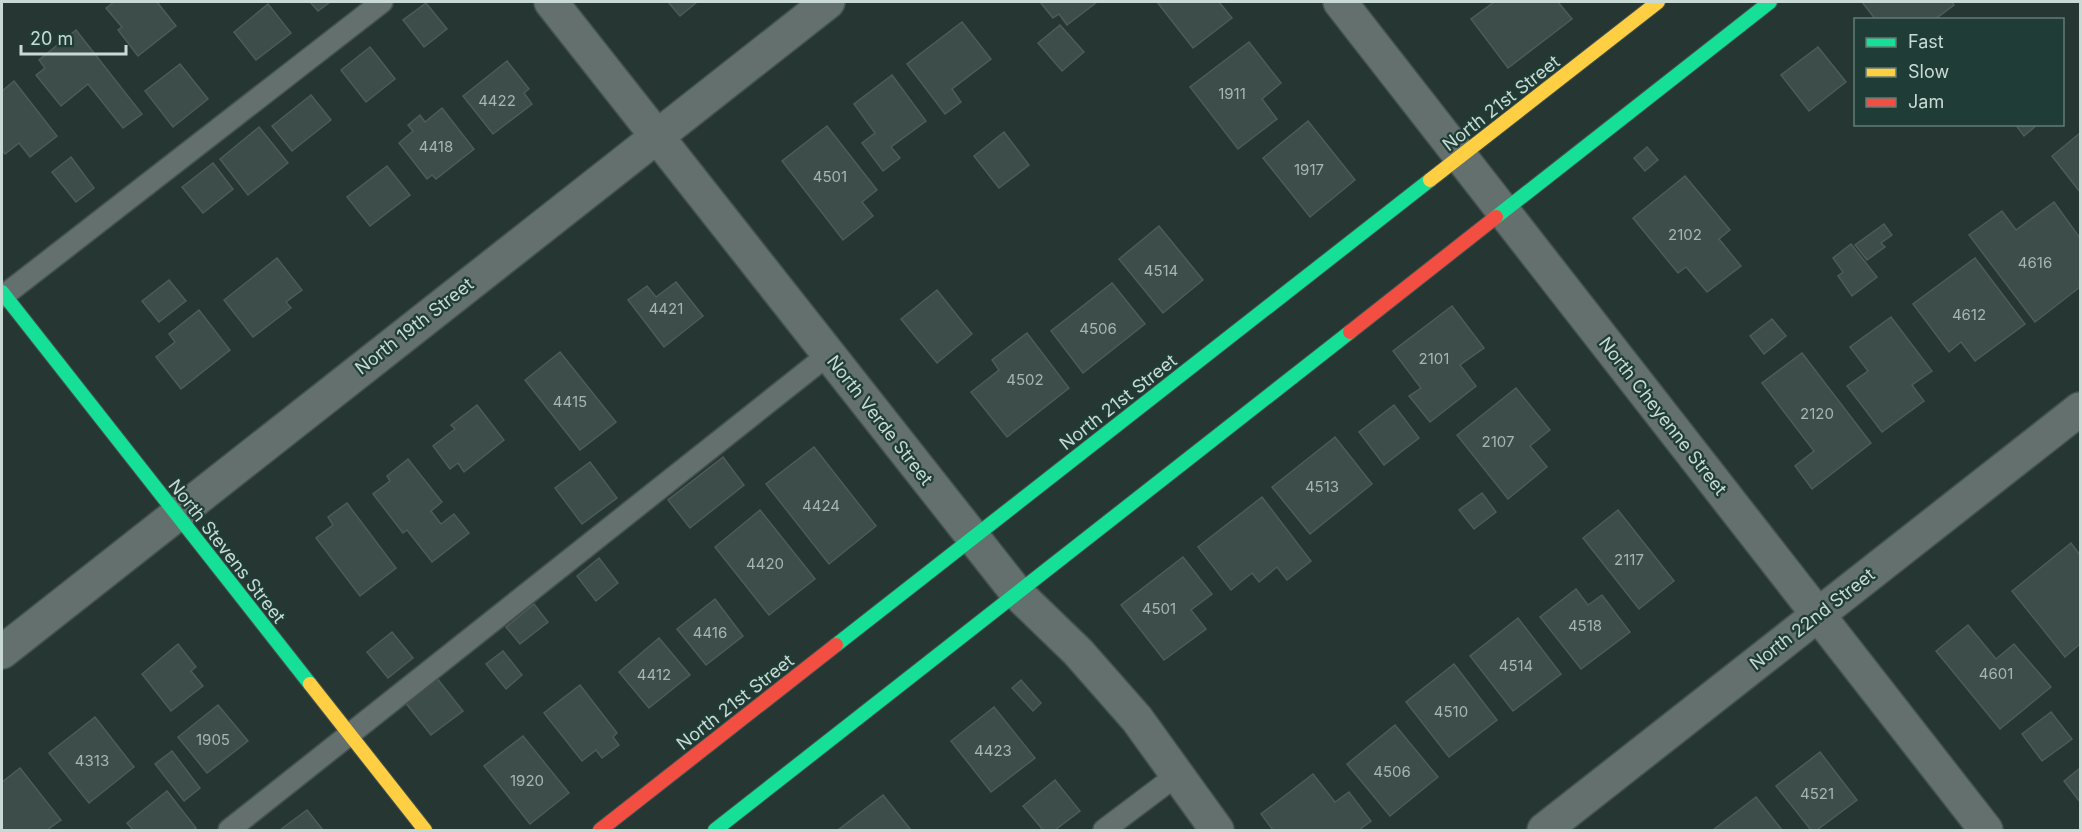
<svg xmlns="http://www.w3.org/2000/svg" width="2082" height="832" font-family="Inter,sans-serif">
  <rect width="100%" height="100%" fill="#263632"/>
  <!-- building -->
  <g fill="#3d4d4a" stroke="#4d5b59" stroke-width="1.5">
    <polygon points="114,2 157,2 176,26 138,56 118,30 122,27 106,8"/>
    <polygon points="310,2 330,2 318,11"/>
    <polygon points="668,2 697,2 680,16"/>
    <polygon points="1040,2 1097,2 1067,25 1059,14 1053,18"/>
    <polygon points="1157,2 1219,2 1232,18 1193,48"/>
    <polygon points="1494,2 1558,2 1572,19 1508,68 1471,19"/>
    <polygon points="1862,2 1952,2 1954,5 1934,20 1876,20"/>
    <polygon points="426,3 447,29 424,47 403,20"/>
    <polygon points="268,4 291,33 256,60 234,32"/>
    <polygon points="962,22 991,59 952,89 961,102 945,114 907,64"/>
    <polygon points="1060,25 1084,52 1062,71 1038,43"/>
    <polygon points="76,30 142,114 123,128 88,84 61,106 36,75 45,68 39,60"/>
    <polygon points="1249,42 1281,83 1262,99 1277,119 1238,149 1190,87"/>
    <polygon points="370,47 395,79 366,102 341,70"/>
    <polygon points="1818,47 1846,82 1809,111 1781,75"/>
    <polygon points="507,61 529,89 524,93 532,104 493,134 463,96"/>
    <polygon points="180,64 208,99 173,127 145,91"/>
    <polygon points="892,75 926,121 891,147 900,158 883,171 862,143 875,133 854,104"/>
    <polygon points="14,81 57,136 30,157 19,143 5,154 2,150 2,91"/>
    <polygon points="311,95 331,120 292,151 272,126"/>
    <polygon points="442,108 474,149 436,179 432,175 427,179 399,143 413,131 408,125 420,115 425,122"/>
    <polygon points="1308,121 1355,180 1310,217 1263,158"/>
    <polygon points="2015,124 2038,124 2024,136"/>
    <polygon points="827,126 877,190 862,202 873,216 843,240 782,161"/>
    <polygon points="259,127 288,163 248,195 220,159"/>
    <polygon points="1004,132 1029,165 999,188 974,156"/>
    <polygon points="2080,133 2080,192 2052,156"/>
    <polygon points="1647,147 1658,160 1645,171 1634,158"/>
    <polygon points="71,157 94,188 76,202 52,172"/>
    <polygon points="213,163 233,189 203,213 182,187"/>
    <polygon points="387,166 410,195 370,226 347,197"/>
    <polygon points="1685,176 1730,230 1719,239 1741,266 1707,292 1686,267 1678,273 1633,218"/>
    <polygon points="2054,202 2080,238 2080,287 2035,322 1969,235 2002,211 2016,230"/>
    <polygon points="1884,224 1892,235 1881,243 1885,247 1867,260 1855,245"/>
    <polygon points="1159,226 1203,280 1163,313 1119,259"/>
    <polygon points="1851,244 1877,277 1852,296 1838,276 1843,272 1833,258"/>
    <polygon points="277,258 302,290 286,302 291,308 253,337 224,300"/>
    <polygon points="1975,258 2025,324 1975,361 1961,342 1949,352 1913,304"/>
    <polygon points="169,280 186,301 159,322 142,301"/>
    <polygon points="676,282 703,316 664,347 628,300 647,286 656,297"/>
    <polygon points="1112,283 1145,324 1083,373 1051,331"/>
    <polygon points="937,290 972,334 937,363 901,319"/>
    <polygon points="1452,306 1484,348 1460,365 1476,386 1430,422 1409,396 1421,388 1393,351"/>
    <polygon points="199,310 230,350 181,389 156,357 175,342 169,334"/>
    <polygon points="1891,317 1932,371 1912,385 1924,401 1882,432 1847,386 1868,371 1850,347"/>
    <polygon points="1772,319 1786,336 1764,354 1750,336"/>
    <polygon points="1027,333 1069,388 1007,437 971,392 999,370 992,360"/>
    <polygon points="560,352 616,422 580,450 525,380"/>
    <polygon points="1802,353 1871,443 1812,489 1795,466 1814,451 1762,383"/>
    <polygon points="1516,388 1550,430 1530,446 1547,467 1508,499 1457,435"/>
    <polygon points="477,405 504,440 464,472 458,463 450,469 433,446 455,429 451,425"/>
    <polygon points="1394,405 1419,438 1384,465 1359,432"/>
    <polygon points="1335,437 1372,484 1310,534 1272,487"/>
    <polygon points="814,447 876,526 829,564 766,484"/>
    <polygon points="723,457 744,485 690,528 668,500"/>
    <polygon points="408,459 442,502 431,511 441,524 454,514 469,533 432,562 407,530 403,533 373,494 390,481 387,476"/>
    <polygon points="590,462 617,498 582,524 555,488"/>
    <polygon points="1482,493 1496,512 1474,529 1459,510"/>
    <polygon points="1262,497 1311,561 1287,580 1277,567 1259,582 1252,573 1231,590 1198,547"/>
    <polygon points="347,503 396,568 360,596 316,538 333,525 328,517"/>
    <polygon points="760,510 815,579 769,615 715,547"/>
    <polygon points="1618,510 1674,581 1639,609 1583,538"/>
    <polygon points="2071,543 2080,555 2080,644 2065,657 2012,591"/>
    <polygon points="1183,557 1212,594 1191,610 1206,629 1164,660 1121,605"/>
    <polygon points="599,558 618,583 596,601 577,576"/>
    <polygon points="1576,589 1588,605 1602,595 1630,632 1581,669 1540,617"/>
    <polygon points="715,599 743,636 706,665 677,629"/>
    <polygon points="534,604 548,622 520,644 506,627"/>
    <polygon points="1518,618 1561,674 1513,711 1470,656"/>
    <polygon points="1968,625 1996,659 2014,644 2051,687 2000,729 1936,651"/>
    <polygon points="392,632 413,658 388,678 367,652"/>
    <polygon points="659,638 690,675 649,708 619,672"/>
    <polygon points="178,644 196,667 191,671 203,686 171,711 142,674"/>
    <polygon points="503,651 522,675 506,689 486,664"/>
    <polygon points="1454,664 1497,720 1449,757 1406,702"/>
    <polygon points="436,677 463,711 431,735 405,702"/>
    <polygon points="1021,680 1041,703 1033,711 1012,688"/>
    <polygon points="580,685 617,733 613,737 619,745 602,758 596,750 582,761 544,713"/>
    <polygon points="218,705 248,741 207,773 178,737"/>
    <polygon points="994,707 1035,758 991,792 951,741"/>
    <polygon points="2051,712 2072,739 2042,761 2022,734"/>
    <polygon points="95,717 134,767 89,803 49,753"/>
    <polygon points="1395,725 1438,777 1390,816 1347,764"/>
    <polygon points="523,736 569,793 530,824 484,766"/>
    <polygon points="172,751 200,788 184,801 155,764"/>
    <polygon points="1820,752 1857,800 1817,830 1811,830 1776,786"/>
    <polygon points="20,768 61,820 47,830 2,830 2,782"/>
    <polygon points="2080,768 2080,802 2064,781"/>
    <polygon points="1313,774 1335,802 1349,792 1371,821 1359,830 1273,830 1261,814"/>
    <polygon points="1055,780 1080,811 1055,830 1043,830 1023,806"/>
    <polygon points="167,791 196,828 192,830 133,830 127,823"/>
    <polygon points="883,795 911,830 838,830"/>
    <polygon points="1756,797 1782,830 1713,830"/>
    <polygon points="307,810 323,830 280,830"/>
  </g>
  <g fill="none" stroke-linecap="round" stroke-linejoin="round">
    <defs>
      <g id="lane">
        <polyline points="2,297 382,2"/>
        <polyline points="229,830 829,354"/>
        <polyline points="1104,830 1177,775"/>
      </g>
      <g id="street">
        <polyline points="551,2 1017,593 1078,652 1137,719 1217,830"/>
        <polyline points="1340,2 1986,830"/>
        <polyline points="2,652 828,2"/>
        <polyline points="1544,830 2080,409"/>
      </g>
      <g id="fast">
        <polyline points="1496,217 1770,2"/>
        <polyline points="2,292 310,684"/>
        <polyline points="836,645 1430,180"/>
        <polyline points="715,830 1350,332"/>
      </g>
      <g id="slow">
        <polyline points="1430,180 1658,2"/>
        <polyline points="310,684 425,830"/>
      </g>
      <g id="jam">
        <polyline points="1350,332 1496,217"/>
        <polyline points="600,830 836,645"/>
      </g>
    </defs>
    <!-- lane casing -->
    <use href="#lane" stroke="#43524e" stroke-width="24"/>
    <!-- street casing -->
    <use href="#street" stroke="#43524e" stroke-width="36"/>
    <!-- fast casing -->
    <use href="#fast" stroke="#43524e" stroke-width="16"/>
    <!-- slow casing -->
    <use href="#slow" stroke="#43524e" stroke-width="16"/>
    <!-- jam casing -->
    <use href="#jam" stroke="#43524e" stroke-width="16"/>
    <!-- lane -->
    <use href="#lane" stroke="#63706d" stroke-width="21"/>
    <!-- street -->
    <use href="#street" stroke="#63706d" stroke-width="33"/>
    <!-- fast -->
    <use href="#fast" stroke="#16e098" stroke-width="14"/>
    <!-- slow -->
    <use href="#slow" stroke="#ffcf43" stroke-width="14"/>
    <!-- jam -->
    <use href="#jam" stroke="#f24e42" stroke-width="14"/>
  </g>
  <g text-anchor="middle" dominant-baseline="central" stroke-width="4.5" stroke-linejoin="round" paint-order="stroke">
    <!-- number labels -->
    <g font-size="15" fill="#a6b7b2">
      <text x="1232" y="93">1911</text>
      <text x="497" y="100">4422</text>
      <text x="436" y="146">4418</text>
      <text x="1309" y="169">1917</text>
      <text x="830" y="176">4501</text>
      <text x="1685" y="234">2102</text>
      <text x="2035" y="262">4616</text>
      <text x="1161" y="270">4514</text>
      <text x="666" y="308">4421</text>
      <text x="1969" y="314">4612</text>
      <text x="1098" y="328">4506</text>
      <text x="1434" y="358">2101</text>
      <text x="1025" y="379">4502</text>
      <text x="570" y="401">4415</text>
      <text x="1817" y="413">2120</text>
      <text x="1498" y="441">2107</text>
      <text x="1322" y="486">4513</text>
      <text x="821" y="505">4424</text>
      <text x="1629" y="559">2117</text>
      <text x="765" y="563">4420</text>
      <text x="1159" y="608">4501</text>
      <text x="1585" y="625">4518</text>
      <text x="710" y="632">4416</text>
      <text x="1516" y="665">4514</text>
      <text x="1996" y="673">4601</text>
      <text x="654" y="674">4412</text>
      <text x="1451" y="711">4510</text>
      <text x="213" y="739">1905</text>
      <text x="993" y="750">4423</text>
      <text x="92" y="760">4313</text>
      <text x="1392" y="771">4506</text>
      <text x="527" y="780">1920</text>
      <text x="1817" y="793">4521</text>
    </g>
    <!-- street labels -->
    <g font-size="18" fill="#c9dad5" stroke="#1f3d36">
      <text transform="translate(1501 103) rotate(-38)">North 21st Street</text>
      <text transform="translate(414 326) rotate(-38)">North 19th Street</text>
      <text transform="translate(1118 402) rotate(-38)">North 21st Street</text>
      <text transform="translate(1663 416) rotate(52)">North Cheyenne Street</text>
      <text transform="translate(880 420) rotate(52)">North Verde Street</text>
      <text transform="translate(227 551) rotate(52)">North Stevens Street</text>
      <text transform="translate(1812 619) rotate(-38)">North 22nd Street</text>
      <text transform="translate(735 702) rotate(-38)">North 21st Street</text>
    </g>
  </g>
  <!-- border -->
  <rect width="2082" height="832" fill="none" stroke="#c9dad5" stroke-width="6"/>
  <!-- legend -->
  <rect x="1854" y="18" width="210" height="108" fill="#1f3d36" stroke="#637c76" stroke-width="1.5"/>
  <rect x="1866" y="38" width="30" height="9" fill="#16e098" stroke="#637c76" stroke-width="1.5"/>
  <text x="1908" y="48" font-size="18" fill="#c9dad5">Fast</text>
  <rect x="1866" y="68" width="30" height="9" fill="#ffcf43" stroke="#637c76" stroke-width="1.5"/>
  <text x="1908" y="78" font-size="18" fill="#c9dad5">Slow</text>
  <rect x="1866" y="98" width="30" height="9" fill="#f24e42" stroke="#637c76" stroke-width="1.5"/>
  <text x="1908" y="108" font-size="18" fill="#c9dad5">Jam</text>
  <!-- scale -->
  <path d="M21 45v9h105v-9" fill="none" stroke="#c9dad5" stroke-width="3"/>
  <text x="30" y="45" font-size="18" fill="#c9dad5" stroke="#1f3d36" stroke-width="4.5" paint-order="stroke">20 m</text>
</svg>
